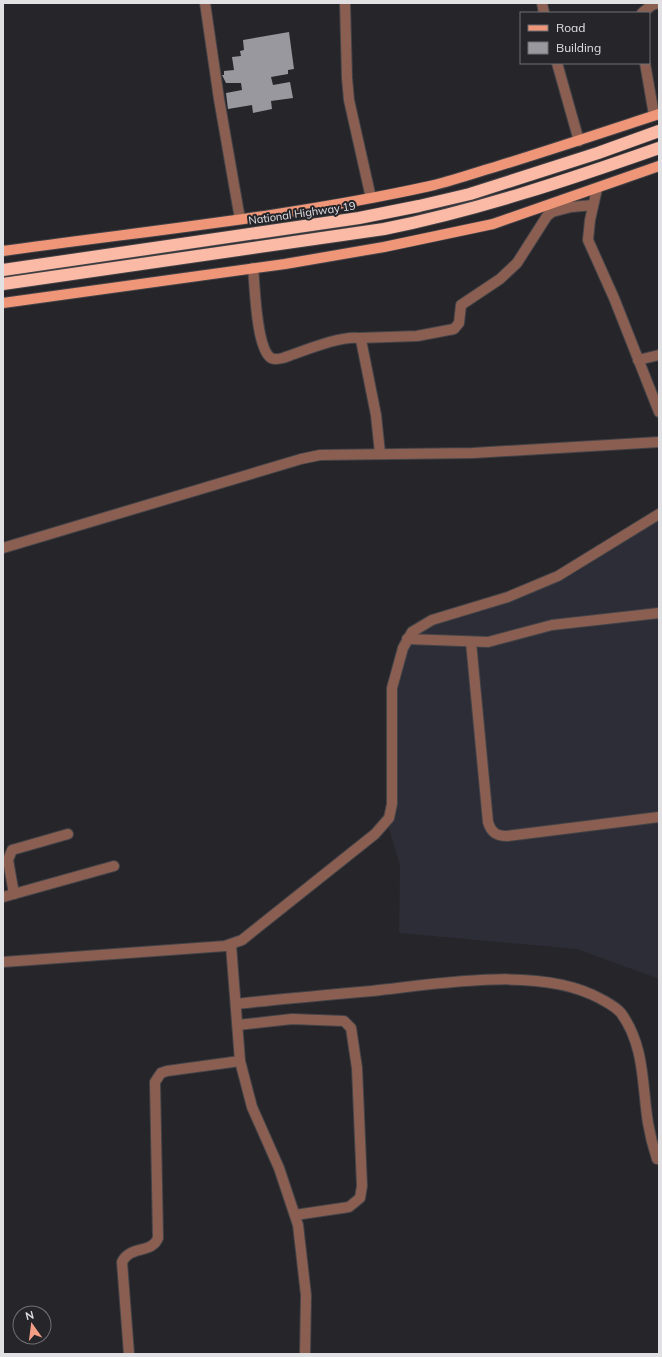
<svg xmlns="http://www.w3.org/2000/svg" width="662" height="1357" font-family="Mulish,sans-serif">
  <rect width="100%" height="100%" fill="#25252a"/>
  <!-- built -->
  <polygon fill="#2d2d37" points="652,518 659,518 659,979 577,949 399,933 400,865 387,822 389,679 410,641 432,626 483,611 577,572"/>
  <!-- building -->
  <polygon fill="#98989e" points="289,32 294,69 288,70 288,74 271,77 273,85 290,82 293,98 271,101 272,109 253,113 252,105 228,109 226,93 242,90 241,83 226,83 222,75 224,75 224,71 234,70 232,57 241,56 240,51 244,50 243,40"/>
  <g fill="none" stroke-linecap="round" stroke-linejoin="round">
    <defs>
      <g id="minor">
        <polyline points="205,3 219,99 240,219"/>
        <polyline points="345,3 347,78 349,100 371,198"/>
        <polyline points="542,3 544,13"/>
        <polyline points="642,13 652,5 659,3"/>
        <polyline points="557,63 579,141"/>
        <polyline points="645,63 654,115"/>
        <polyline points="597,189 590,220 588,240 614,298 659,412"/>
        <path d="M253,268C255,286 256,348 271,358C275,360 279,359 283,358C301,352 341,335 359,338L361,340L376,415L380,453"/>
        <polyline points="359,338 417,336 454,329 459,323 461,305 500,279 517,263 547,216 552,212 571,207 593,205"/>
        <polyline points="638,360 659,355"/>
        <polyline points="3,548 301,459 320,455 473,453 659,442"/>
        <polyline points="407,639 488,642 552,625 659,613"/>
        <path d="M471,642L488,822C491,832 496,836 507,836L659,817"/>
        <polyline points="14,894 8,860 12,850 68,834"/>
        <polyline points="3,897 114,866"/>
        <polyline points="3,962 225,946 242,940 375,834 389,818 392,804 392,688 403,648 412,632 432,620 508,597 558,576 659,514"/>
        <path d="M236,1004C281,999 326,995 372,991C439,984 541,965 601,999C608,1003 616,1007 621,1013C645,1046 642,1085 648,1123C650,1135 653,1147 657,1159"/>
        <polyline points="238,1025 292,1019 344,1021 351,1028 357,1068 362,1186 360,1198 349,1207 295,1215"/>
        <polyline points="240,1061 252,1107 279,1168 298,1225 306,1295 305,1354"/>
        <path d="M129,1354L122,1262C130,1245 152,1254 158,1238L155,1082L161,1073L167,1071L240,1061L231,945"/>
      </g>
      <g id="major">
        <path d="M3,251C145,231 290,217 430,186C452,181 474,173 495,167C550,150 604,132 659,114"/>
        <polyline points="3,303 285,264 384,247 493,224 659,166"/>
      </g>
      <g id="highway">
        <polyline points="3,270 359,218 419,206 470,194 598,153 659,131"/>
        <path d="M3,284L384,229C478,210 568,180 659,148"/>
      </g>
    </defs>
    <!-- minor casing -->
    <use href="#minor" stroke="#434348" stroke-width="12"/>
    <!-- major casing -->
    <use href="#major" stroke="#434348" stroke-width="12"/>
    <!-- highway casing -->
    <use href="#highway" stroke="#434348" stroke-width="14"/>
    <!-- minor -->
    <use href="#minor" stroke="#8a5f51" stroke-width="10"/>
    <!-- major -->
    <use href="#major" stroke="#ef9679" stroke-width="10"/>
    <!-- highway -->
    <use href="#highway" stroke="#fbbaa5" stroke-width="12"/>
  </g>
  <g text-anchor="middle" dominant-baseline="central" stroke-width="4" stroke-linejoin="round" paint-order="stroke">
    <!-- street labels -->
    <g font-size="11" fill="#e1e1e4" stroke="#25252a">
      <text transform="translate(302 213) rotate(-8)">National Highway 19</text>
    </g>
  </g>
  <!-- border -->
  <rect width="662" height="1357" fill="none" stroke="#e1e1e4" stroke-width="8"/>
  <!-- legend -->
  <rect x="520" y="12" width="130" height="52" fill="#25252a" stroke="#707074"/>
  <rect x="528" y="25" width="20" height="6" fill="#ef9679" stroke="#707074"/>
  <text x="556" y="32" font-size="12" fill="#e1e1e4">Road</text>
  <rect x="528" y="42" width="20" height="12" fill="#98989e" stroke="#707074"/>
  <text x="556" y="52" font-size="12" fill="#e1e1e4">Building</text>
  <!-- north arrow -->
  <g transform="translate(32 1325) rotate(346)"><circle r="19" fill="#25252a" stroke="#707074"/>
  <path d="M0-3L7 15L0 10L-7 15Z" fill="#f49e86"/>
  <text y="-6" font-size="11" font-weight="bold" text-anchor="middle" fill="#e1e1e4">N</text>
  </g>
</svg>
